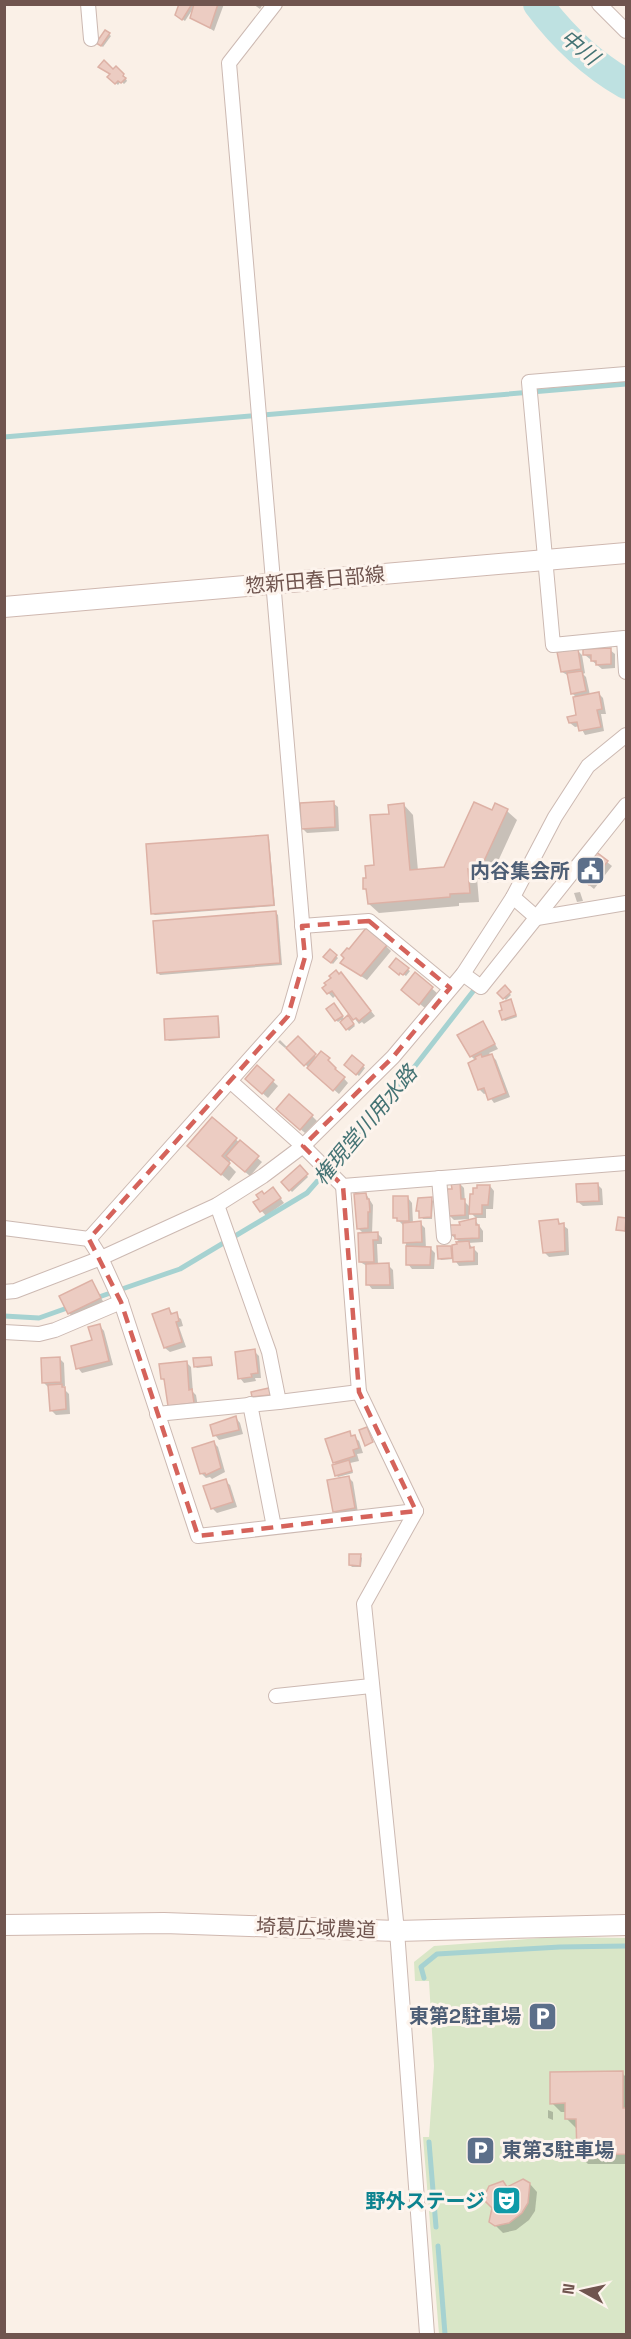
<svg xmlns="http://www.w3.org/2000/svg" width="631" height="2339" font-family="'Space Grotesk','Noto Sans JP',sans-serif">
  <rect width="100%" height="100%" fill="#faf0e7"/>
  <!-- green -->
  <polygon fill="#d9e6c7" points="554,1937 626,1938 626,2334 439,2334 423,2137 429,2137 434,2066 429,1981 415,1981 414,1962 434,1946"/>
  <!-- shadow -->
  <g fill="#0003">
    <polygon points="191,4 194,7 185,21 179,17"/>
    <polygon points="196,4 224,4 214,31 191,17"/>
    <polygon points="253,4 263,4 260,9"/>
    <polygon points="106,32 111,36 103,47 98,43"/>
    <polygon points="116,69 125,77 127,81 124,84 121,81 118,85 109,77"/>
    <polygon points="577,650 582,655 585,673 583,674 586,677 590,695 599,694 603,698 606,714 601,714 604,731 585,735 580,726 575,727 570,723 578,716 577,698 572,693 569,676 562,672"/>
    <polygon points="610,650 615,654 615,668 602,669 585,655"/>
    <polygon points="333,803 338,807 339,831 307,833 303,829"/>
    <polygon points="404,805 413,815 418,871 445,868 493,812 507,811 517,820 488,883 477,878 479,902 459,903 459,906 379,913 369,904 368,892 365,889 367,879 376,867 390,815"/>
    <polygon points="267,836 269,838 275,906 155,915 153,914"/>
    <polygon points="607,862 612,866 594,889 583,880"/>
    <polygon points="580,892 583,901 577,902 574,893"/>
    <polygon points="276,913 278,915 282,965 160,975 158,973"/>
    <polygon points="386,946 391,951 367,980 347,967 349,951"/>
    <polygon points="330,951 338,958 333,964 325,957"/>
    <polygon points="396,960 410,971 406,976 403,974 402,975 391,967"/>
    <polygon points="341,974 375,1016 364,1024 362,1022 359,1024 336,995 333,998 324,988"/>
    <polygon points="415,974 437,993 425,1008 407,994"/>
    <polygon points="505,988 511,995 506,1000 499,993"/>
    <polygon points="511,1001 517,1017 505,1021 503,1019"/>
    <polygon points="336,1007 345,1020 349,1019 355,1026 349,1031 341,1020 338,1022 336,1020 328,1010"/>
    <polygon points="217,1017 219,1019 220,1038 169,1041 167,1039"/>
    <polygon points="482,1023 498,1049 489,1053 496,1060 510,1097 494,1103 487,1093 484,1094 479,1089 476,1061 471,1056"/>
    <polygon points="298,1038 317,1058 321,1053 348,1083 339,1094 310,1069 287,1046 285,1048 278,1042 280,1040 288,1048"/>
    <polygon points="352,1057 365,1068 359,1076 346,1065"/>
    <polygon points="257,1067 278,1086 268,1098 252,1084"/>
    <polygon points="282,1113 312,1116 317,1121 305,1133"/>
    <polygon points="212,1119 262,1162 250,1176 231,1160 228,1164 236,1172 229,1181 197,1153"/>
    <polygon points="300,1167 308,1177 292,1192 283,1182"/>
    <polygon points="460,1184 464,1188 465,1202 471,1208 490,1186 494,1191 493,1209 486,1209 486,1218 476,1218 469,1211 469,1219 454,1220 449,1215 453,1190"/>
    <polygon points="597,1184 602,1189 603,1205 583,1206 578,1202"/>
    <polygon points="277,1194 284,1203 266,1216 255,1203 264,1195"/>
    <polygon points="366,1194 373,1205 372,1234 378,1234 382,1238 382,1244 377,1244 378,1265 388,1265 393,1270 394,1289 372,1289 368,1284 367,1266 360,1262 364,1234 359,1229"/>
    <polygon points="408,1198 412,1203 413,1223 420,1223 425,1228 426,1249 431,1249 435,1253 434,1269 412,1269 408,1264 404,1226 395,1217"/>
    <polygon points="431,1199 433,1201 432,1219 423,1219 418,1211"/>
    <polygon points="619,1218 626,1219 626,1232 618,1229"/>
    <polygon points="475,1220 483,1231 483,1242 468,1243 478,1253 478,1265 459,1266 454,1259 441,1260 439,1258 450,1247 454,1251 461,1243 451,1235 461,1226"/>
    <polygon points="557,1221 568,1229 569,1255 549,1257 544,1252"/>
    <polygon points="92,1282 104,1303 73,1318 69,1313"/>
    <polygon points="168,1310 181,1319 183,1326 179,1327 186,1347 170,1352 165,1348"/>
    <polygon points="100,1326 104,1331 113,1365 82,1373 78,1368"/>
    <polygon points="254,1351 259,1356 261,1378 255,1378 256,1381 244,1383 240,1378"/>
    <polygon points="59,1358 64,1363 65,1386 62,1387 69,1394 70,1414 56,1415 51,1410 48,1387 44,1383"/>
    <polygon points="211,1358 213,1366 197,1368 195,1366"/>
    <polygon points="186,1362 191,1367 193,1392 196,1395 198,1407 174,1410 169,1405 166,1383 162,1378"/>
    <polygon points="268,1390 271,1396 255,1398 253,1396"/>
    <polygon points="236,1418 240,1423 243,1434 219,1440 215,1435"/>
    <polygon points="349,1433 359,1441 363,1453 357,1454 359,1461 350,1463 353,1473 338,1477 336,1475 337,1465 334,1462"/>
    <polygon points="214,1443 218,1447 225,1472 212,1479 210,1477 206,1478 201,1473"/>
    <polygon points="349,1478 353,1482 358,1513 339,1516 334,1511"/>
    <polygon points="225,1481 230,1485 237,1507 217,1513 212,1508"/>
    <polygon points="360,1556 362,1558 361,1567 352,1567 350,1565"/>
    <polygon points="622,2073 626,2077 626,2164 588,2164 578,2154 576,2128 567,2119 567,2112 561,2112 552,2103"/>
    <polygon points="548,2110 553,2112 553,2120 548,2118"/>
    <polygon points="553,2155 570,2155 572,2159 555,2159"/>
    <polygon points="530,2184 537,2192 535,2211 529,2220 516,2230 503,2233 491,2221 494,2208 508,2189"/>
  </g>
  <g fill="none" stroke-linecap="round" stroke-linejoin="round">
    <!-- stream -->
    <g stroke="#a6d2d1" stroke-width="5">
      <polyline points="4,437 626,384"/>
      <polyline points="96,1298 180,1269 307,1193 391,1097 478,985"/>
      <polyline points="4,1316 39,1318 70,1307"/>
      <polyline points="424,1978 421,1967 437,1954 560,1947 626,1946"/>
      <polyline points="429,2142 436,2227"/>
      <polyline points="438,2246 445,2334"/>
    </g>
    <!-- river -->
    <path stroke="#bee1e1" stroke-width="30" d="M538,4C562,36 591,64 626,84"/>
  </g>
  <!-- building -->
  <g fill="#ecccc2" stroke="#ddb1a5" stroke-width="1.5">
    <polygon points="179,4 192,4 182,20 175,15"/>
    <polygon points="194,4 218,4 210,28 190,18"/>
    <polygon points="105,30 110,33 101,46 96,43"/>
    <polygon points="104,60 113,69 116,66 124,74 123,76 126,78 121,83 118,81 115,84 107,77 110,74 98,67"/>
    <polygon points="611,648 611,664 596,665 596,661 591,661 591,655 583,655 583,649"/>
    <polygon points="578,649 581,669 561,672 557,652"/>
    <polygon points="582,671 586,691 571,694 567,673"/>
    <polygon points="599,692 602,709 597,710 601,727 579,731 577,722 569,723 567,717 576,715 573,697"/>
    <polygon points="334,801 335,827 301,829 300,803"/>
    <polygon points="474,802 492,810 495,803 508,809 478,874 468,869 470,893 450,894 450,897 368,904 366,889 363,889 363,878 366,878 365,866 374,865 370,815 389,814 388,805 404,803 410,870 444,867"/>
    <polygon points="268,835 274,905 151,914 146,844"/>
    <polygon points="595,851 608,861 589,885 576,875"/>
    <polygon points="276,911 280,963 157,973 153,921"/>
    <polygon points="366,928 387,945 361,976 340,963 344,958 341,955 347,948 349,949"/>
    <polygon points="330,949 337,955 331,963 323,957"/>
    <polygon points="396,958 409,968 403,975 400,973 399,975 389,967"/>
    <polygon points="336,970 339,974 341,972 371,1011 359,1021 356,1018 353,1020 332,991 327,994 322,988 326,985 324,983 331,978 329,976"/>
    <polygon points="415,972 433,987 419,1005 401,990"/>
    <polygon points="505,985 511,992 503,999 497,993"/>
    <polygon points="511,999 516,1015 502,1020 499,1011 502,1010 500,1003"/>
    <polygon points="334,1003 343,1016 335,1021 326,1009"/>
    <polygon points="348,1015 354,1024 346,1030 340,1022"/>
    <polygon points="218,1016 219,1037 165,1040 164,1019"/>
    <polygon points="483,1021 495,1044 470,1057 457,1035"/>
    <polygon points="298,1036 316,1054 304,1066 286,1048"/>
    <polygon points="321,1051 330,1058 328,1060 336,1068 335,1069 345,1077 333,1091 307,1068"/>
    <polygon points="481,1054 482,1057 492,1054 506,1093 488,1100 484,1088 478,1090 468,1063 476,1059 475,1057"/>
    <polygon points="352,1055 364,1065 356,1075 344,1065"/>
    <polygon points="257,1065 274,1080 262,1094 245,1079"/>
    <polygon points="289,1094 313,1115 300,1130 276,1109"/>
    <polygon points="212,1117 237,1138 222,1156 230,1163 221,1175 187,1146"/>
    <polygon points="240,1140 259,1156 245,1172 226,1156"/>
    <polygon points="300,1165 308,1174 289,1191 281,1182"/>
    <polygon points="460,1182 461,1199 465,1199 465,1215 448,1216 447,1189 452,1189 451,1183"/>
    <polygon points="598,1183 599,1201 577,1202 576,1184"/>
    <polygon points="477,1185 490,1185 488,1205 482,1205 482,1214 469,1214 470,1194 473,1194 473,1188 477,1188"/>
    <polygon points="273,1187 281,1198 260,1212 253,1202 259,1199 256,1195 262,1191 264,1194"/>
    <polygon points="366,1193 367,1199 369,1199 370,1212 368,1212 368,1228 357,1229 354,1194"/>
    <polygon points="393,1196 408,1196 409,1221 397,1221 397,1218 393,1218"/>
    <polygon points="432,1197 431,1217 419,1218 419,1211 416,1211 418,1198"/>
    <polygon points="618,1217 626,1218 625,1231 616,1230"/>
    <polygon points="476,1218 476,1225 479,1225 479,1238 455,1239 455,1235 449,1235 449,1225 460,1225 459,1222"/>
    <polygon points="558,1219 559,1224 564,1223 565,1251 543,1253 539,1221"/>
    <polygon points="421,1221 422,1242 403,1243 403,1223"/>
    <polygon points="378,1232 378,1240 373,1240 374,1262 359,1262 358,1233"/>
    <polygon points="469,1241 470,1248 474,1247 474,1261 453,1262 452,1245 457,1244 456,1242"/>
    <polygon points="406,1246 431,1247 430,1265 406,1265"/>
    <polygon points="437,1246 451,1246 452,1258 438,1259"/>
    <polygon points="389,1263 390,1285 366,1285 366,1264"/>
    <polygon points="92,1280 101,1298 68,1314 59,1296"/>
    <polygon points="169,1308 171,1314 177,1312 179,1321 176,1322 182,1342 164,1348 152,1314"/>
    <polygon points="100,1324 109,1361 76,1369 71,1346 92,1340 88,1327"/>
    <polygon points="255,1349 258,1373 251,1374 252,1377 238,1379 235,1352"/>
    <polygon points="60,1357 61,1382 42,1383 41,1358"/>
    <polygon points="211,1357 212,1365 194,1367 193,1358"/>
    <polygon points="187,1361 189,1390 192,1389 194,1403 168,1406 164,1379 161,1379 159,1364"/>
    <polygon points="62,1384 62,1387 65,1387 66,1409 50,1411 48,1385"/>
    <polygon points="269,1388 270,1395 252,1397 251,1392"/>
    <polygon points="236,1416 239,1430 213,1436 210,1425"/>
    <polygon points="367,1427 373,1442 365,1446 359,1430"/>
    <polygon points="350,1431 351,1436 355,1435 359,1448 353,1450 355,1456 333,1463 325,1439"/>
    <polygon points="214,1441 221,1468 206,1475 205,1473 200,1474 192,1448"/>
    <polygon points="349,1460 352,1471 335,1476 332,1465"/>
    <polygon points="349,1476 355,1508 333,1512 327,1480"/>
    <polygon points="226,1479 233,1502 211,1509 203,1486"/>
    <polygon points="349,1554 361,1554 360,1566 349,1565"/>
    <polygon points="623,2071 623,2108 626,2108 626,2154 577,2155 576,2119 565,2119 565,2103 550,2104 550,2072"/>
    <polygon points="523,2179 530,2183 528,2203 522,2213 509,2223 495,2226 489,2222 492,2208 483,2199 489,2186 503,2181 507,2187"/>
  </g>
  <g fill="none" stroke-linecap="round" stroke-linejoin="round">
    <defs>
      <g id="street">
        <polyline points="88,4 91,39"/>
        <polyline points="599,4 626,31"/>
        <polyline points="626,374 529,382 553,645 624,638 626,672"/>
        <polyline points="513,897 537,918 626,903"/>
        <polyline points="302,926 369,921 450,988"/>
        <polyline points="463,974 481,987 626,805"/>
        <polyline points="230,1081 303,1146 343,1186 626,1163"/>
        <polyline points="439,1178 444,1237"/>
        <polyline points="343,1186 359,1392"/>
        <polyline points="217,1205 269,1352 279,1402 359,1392 416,1511 364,1604 397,1931 427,2334"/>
        <polyline points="4,1228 89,1239 288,1016 305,957 229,63 275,4"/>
        <polyline points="89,1239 101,1258 121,1302 198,1536 416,1511"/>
        <polyline points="4,1292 15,1291 101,1258 217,1205 263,1176 303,1146 393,1057 463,974 513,897 555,817 588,766 626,735"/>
        <polyline points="4,1332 39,1334 55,1330 121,1302"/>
        <polyline points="250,1404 274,1527"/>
        <polyline points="157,1414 279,1402"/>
        <polyline points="276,1696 371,1686"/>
      </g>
      <g id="secondary">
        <polyline points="4,607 626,553"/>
        <polyline points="4,1925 164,1923 397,1931 626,1925"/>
      </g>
    </defs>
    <!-- street casing -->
    <use href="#street" stroke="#ccb9b2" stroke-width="16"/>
    <!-- secondary casing -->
    <use href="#secondary" stroke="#cfb8b0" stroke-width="22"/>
    <!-- street -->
    <use href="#street" stroke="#fff" stroke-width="14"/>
    <!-- secondary -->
    <use href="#secondary" stroke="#fff" stroke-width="20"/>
  </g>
  <!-- marked area -->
  <path fill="none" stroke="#d5635b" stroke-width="4.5" stroke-dasharray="12 8" stroke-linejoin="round" d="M369,921L450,988L393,1057L303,1146L343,1186L359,1392L416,1511L198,1536L121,1302L89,1239L288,1016L305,957L302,926Z"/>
  <!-- icons -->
  <defs>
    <symbol id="civic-square" viewBox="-11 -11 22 22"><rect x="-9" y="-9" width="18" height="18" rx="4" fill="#5c6f8a" stroke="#fdf4ed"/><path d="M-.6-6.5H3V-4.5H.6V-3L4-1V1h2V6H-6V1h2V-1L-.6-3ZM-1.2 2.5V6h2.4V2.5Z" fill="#fff"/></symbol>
    <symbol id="parking-square" viewBox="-11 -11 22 22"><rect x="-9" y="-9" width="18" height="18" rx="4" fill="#5c6f8a" stroke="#fdf4ed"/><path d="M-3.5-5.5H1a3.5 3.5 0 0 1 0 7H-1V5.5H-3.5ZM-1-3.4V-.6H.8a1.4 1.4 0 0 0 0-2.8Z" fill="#fff"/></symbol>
    <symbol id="theatre-square" viewBox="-11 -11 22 22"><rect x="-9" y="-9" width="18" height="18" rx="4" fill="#0f9aa8" stroke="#fdf4ed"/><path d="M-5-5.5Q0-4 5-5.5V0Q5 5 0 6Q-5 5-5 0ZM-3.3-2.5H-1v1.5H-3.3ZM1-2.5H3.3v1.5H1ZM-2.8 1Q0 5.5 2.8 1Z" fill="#fff"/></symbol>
  </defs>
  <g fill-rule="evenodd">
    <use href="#civic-square" x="574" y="854" width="33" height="33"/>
    <use href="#parking-square" x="526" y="2000" width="33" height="33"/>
    <use href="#parking-square" x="464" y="2134" width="33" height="33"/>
    <use href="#theatre-square" x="490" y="2184" width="33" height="33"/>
  </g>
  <g text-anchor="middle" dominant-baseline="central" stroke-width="6" stroke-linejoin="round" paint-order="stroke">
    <!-- street labels -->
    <g font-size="20" fill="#70554f" stroke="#fdf4ed">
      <text transform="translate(315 580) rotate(-5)">惣新田春日部線</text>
      <text transform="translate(316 1928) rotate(2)">埼葛広域農道</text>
    </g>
    <!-- service labels -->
    <g font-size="20" font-weight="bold" fill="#4e5e75" stroke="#fdf4ed" text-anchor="end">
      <text x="570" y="871">内谷集会所</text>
      <text x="521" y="2016">東第2駐車場</text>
      <text x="502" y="2150" text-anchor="start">東第3駐車場</text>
    </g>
    <!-- culture labels -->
    <g font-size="20" font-weight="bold" fill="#0d838f" stroke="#fdf4ed" text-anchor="end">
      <text x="485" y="2201">野外ステージ</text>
    </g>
    <!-- water labels -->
    <g font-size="21" font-style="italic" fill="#447374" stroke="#fdf4ed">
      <text transform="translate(580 47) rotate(39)">中川</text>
      <text transform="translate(365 1125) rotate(-50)">権現堂川用水路</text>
    </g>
  </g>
  <!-- border -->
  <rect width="631" height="2339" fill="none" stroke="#70554f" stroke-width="12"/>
  <!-- north arrow -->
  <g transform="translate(583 2291) rotate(278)" stroke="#fdf4ed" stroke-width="4.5" paint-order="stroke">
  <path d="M0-4.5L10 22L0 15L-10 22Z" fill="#70554f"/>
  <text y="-9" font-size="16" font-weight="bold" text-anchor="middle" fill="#70554f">N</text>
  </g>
</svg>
